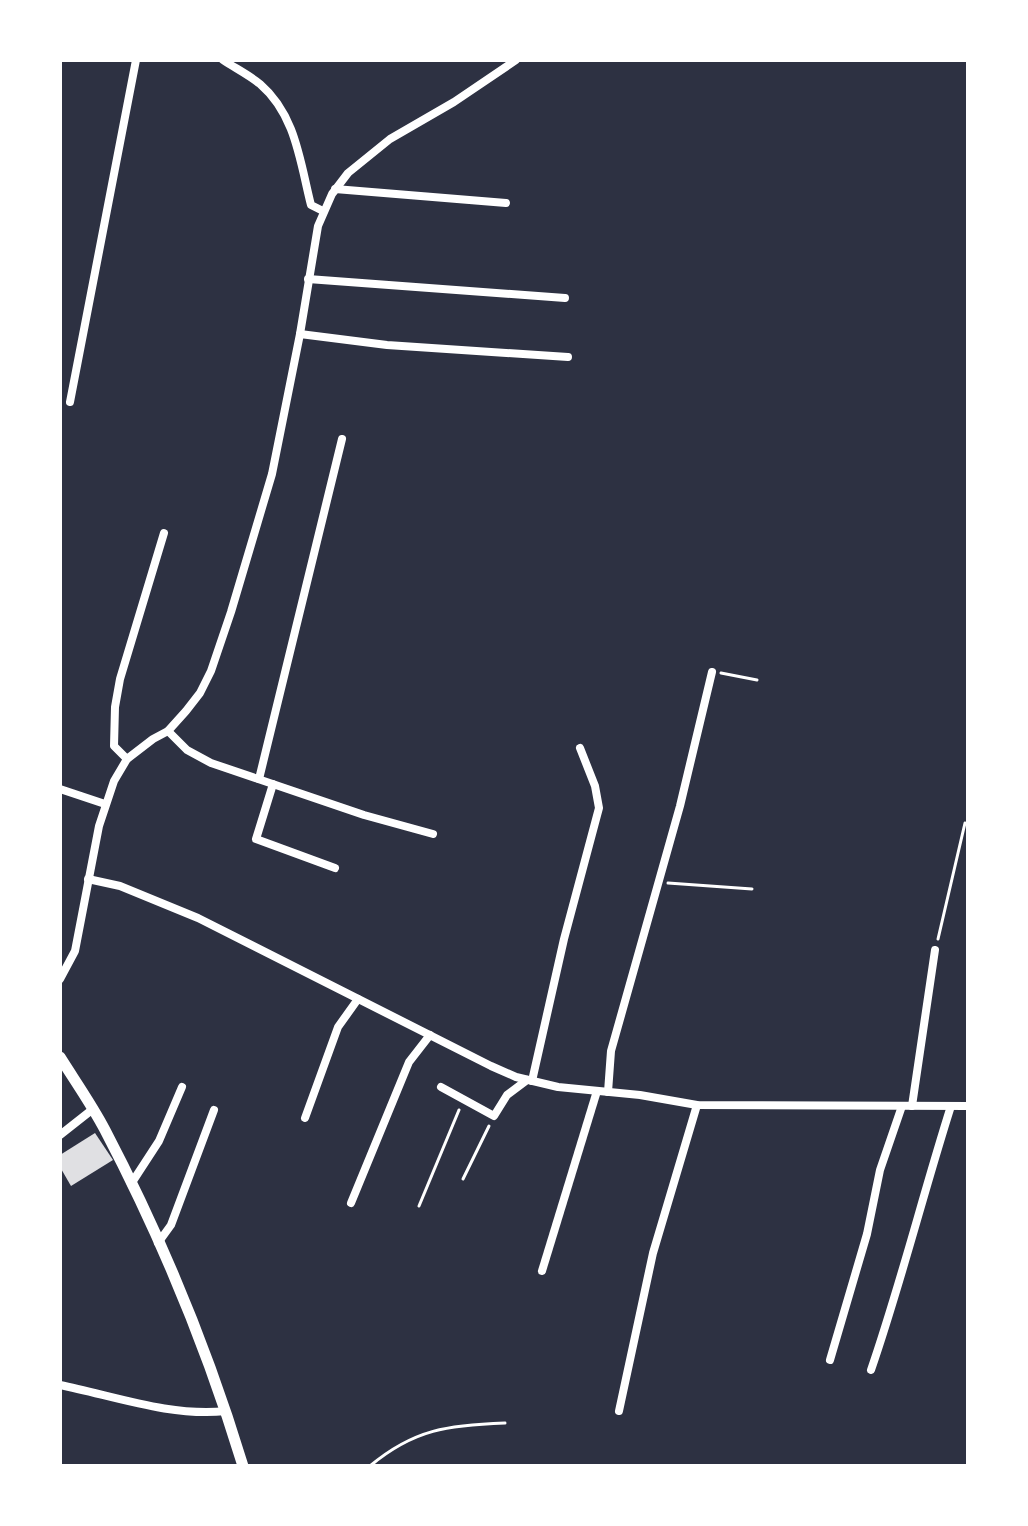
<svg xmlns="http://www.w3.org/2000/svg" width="1028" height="1526" font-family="'Roboto Condensed',sans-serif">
  <rect width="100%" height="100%" fill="#2d3142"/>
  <!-- building -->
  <polygon fill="#e0e0e3" points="95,1133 113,1160 71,1186 60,1167 60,1155"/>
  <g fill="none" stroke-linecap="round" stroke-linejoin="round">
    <!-- path -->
    <g stroke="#fff" stroke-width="3">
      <polyline points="721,673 757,680"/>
      <polyline points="668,883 752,889"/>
      <polyline points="938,939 965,823"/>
      <polyline points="463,1179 489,1126"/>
      <polyline points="419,1206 459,1110"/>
      <path d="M370,1466C414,1429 449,1425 505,1423"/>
    </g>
    <!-- minor -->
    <g stroke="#fff" stroke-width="8">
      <path d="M223,60C235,68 249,75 260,84C296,115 300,162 311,205L323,211"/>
      <polyline points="335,189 506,203"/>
      <polyline points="308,279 565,298"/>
      <polyline points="300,334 387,345 568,357"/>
      <polyline points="70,402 136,60"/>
      <polyline points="168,731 187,750 211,763 364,815 433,834"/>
      <polyline points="127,759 114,746 115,707 120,679 164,533"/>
      <polyline points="259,779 342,439"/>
      <polyline points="273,784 256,839 335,868"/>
      <polyline points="60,789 105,804"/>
      <polyline points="88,879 120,886 198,918 491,1066 516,1077 558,1087 640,1095 697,1105 968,1106"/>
      <polyline points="60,979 75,951 99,826 114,781 127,759 153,739 168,731 186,711 200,693 211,671 231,612 272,474 300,334 318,226 332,194 348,173 390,139 454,102 516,60"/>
      <polyline points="532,1081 564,939 599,808 595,786 580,748"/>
      <polyline points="441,1087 494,1116 507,1095 527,1080"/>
      <polyline points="608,1092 611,1051 680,806 712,672"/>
      <polyline points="912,1106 935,950"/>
      <polyline points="305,1118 338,1027 358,999"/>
      <polyline points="60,1135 93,1109"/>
      <polyline points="131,1184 159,1141 182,1087"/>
      <polyline points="351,1203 409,1062 430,1035"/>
      <polyline points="158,1243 171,1225 214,1110"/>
      <polyline points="542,1271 597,1091"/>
      <polyline points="830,1360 867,1234 880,1170 902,1106"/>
      <path d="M871,1370C901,1283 923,1194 951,1106"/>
      <path d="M60,1385C114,1396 171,1417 226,1411"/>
      <polyline points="619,1411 653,1253 697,1105"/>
    </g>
    <!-- secondary -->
    <path stroke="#fff" stroke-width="11" d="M60,1057C75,1081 92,1105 105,1130C161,1237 208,1351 243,1466"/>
  </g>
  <!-- border -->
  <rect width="1028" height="1526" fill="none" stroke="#ffffff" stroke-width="124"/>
</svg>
